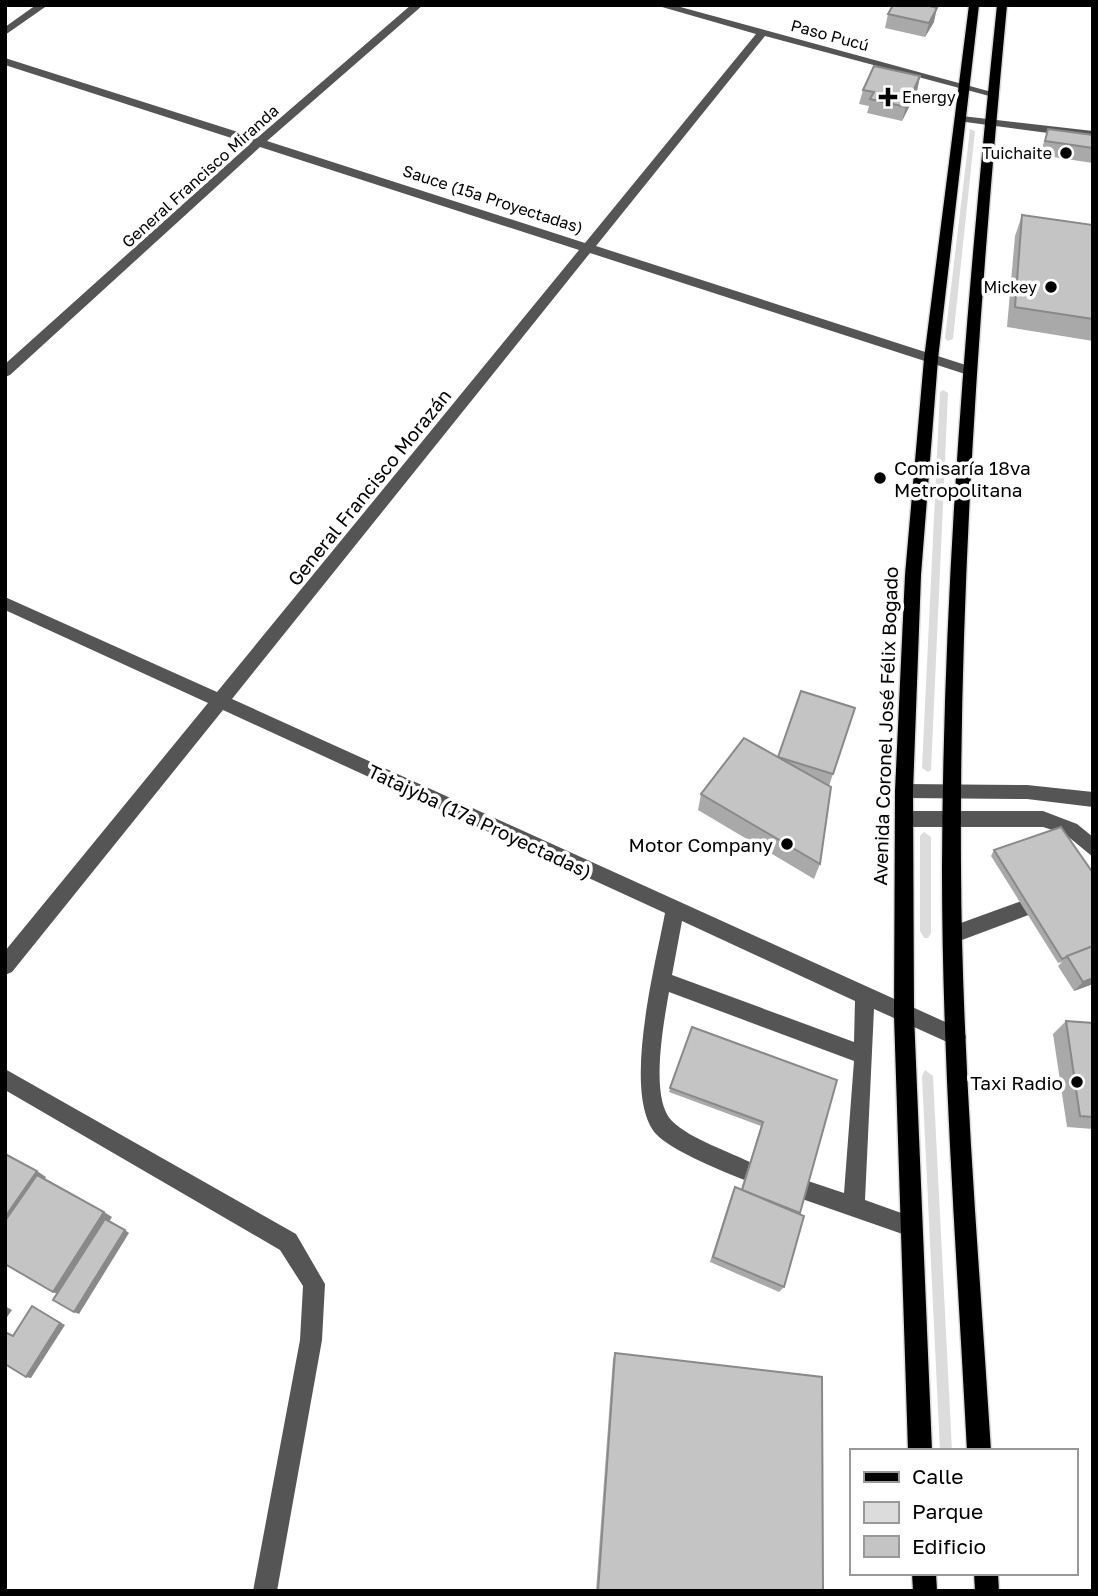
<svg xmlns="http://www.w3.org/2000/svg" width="1098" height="1596" font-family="'Golos Text',sans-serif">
  <rect width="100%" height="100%" fill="#fff"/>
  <!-- green -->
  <g fill="#dcdcdc">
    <polygon points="970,129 975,131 953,339 948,341 945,338"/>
    <polygon points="943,390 948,393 931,770 928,772 922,768 940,392"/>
    <polygon points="924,832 931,837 931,933 928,938 924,938 920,931 920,836"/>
    <polygon points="925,1070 933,1076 952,1451 940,1451 922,1076"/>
  </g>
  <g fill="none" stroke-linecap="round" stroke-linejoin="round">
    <defs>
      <g id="major">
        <polygon points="969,5 979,5 938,359 921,575 913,791 914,1015 932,1451 908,1451 894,1015 895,791 905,575 924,359"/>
        <path d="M997,5H1007C980,292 959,581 961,869C962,1063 979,1257 991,1451H967C957,1257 942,1063 942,869C943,580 967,292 997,5Z"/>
        <polygon points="912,1573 936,1573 937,1591 913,1591"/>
        <polygon points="974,1573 998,1573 999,1591 975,1591"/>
      </g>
    </defs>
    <!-- major casing -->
    <use href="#major" stroke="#dbdbdb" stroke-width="3"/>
    <!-- minor -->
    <g fill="#555" fill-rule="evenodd">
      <polygon points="36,5 48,5 5,35 5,27"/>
      <path d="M411,5H423L267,141L585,243L756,34L655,5H673L999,94L993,97L765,36L596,246L975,368V374H965L590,253L232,699L963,1030L966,1037L963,1044L956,1046L874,1009L865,1200L918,1219L922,1226L918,1233L911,1237L805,1200L798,1197L795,1190L798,1183L805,1180L844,1193L854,1061L669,992C664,1021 649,1099 672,1121C690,1139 730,1152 754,1164L757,1171L754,1178L747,1181C726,1173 670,1150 656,1134C621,1094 656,963 665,913L223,710L12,972L5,975V951L208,703L5,610V597L217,692L579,250L260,147L10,375L5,377V364L250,144L5,65V58L257,138ZM682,921L855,1001L854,1042L672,975Z"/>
      <polygon points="962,116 1093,131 1093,139 958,121 956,119"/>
      <polygon points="904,784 1027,785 1093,792 1093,807 1027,799 904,798 898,796 895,791 898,786"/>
      <polygon points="904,811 1043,811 1077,824 1093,837 1093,857 1065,834 1043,827 904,827 898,824 895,819 898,814"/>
      <polygon points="1024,900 1031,902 1033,908 1031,914 954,943 947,940 945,934 947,928"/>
      <polygon points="5,1069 296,1234 325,1284 322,1340 277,1591 253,1591 300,1340 303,1286 280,1250 5,1090"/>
    </g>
    <!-- major -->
    <use href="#major" fill="#000" fill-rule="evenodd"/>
  </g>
  <!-- wall -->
  <g fill="#a9a9a9">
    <polygon points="888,14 934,22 925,37 885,28"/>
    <polygon points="920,76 917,91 902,121 867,113 869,106 859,104 863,90"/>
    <polygon points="1048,129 1093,135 1093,163 1040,155"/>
    <polygon points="1022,215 1093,225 1093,341 1007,327 1015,236"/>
    <polygon points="778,757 833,774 829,786 820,864 814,879 698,810 701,794"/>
    <polygon points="994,850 1093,873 1093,984 1074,991 1058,966 1062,962 1058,963 991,856"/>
    <polygon points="1066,1021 1093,1023 1093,1129 1067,1127 1053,1034"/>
    <polygon points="692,1027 837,1080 800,1214 784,1287 779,1292 710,1262 732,1193 735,1187 741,1190 761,1126 669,1092"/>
    <polygon points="615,1353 823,1591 596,1591 613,1359"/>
  </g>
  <!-- shaded-wall -->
  <g fill="#898989">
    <polygon points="937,8 934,22 925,37 929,23"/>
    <polygon points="920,76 917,91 902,121 906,107"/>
    <polygon points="1093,978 1093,984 1074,991 1083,982"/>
    <polygon points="37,1171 46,1177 5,1237 5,1217"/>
    <polygon points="104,1212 112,1217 62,1296 53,1292"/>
    <polygon points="125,1230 129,1233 79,1314 74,1312"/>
    <polygon points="5,1306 12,1310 5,1320"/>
    <polygon points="32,1306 65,1325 31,1378 26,1377"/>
  </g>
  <!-- building -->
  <g fill="#c4c4c4" stroke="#898989" stroke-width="2">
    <polygon points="893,5 926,5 937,8 929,23 888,14"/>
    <polygon points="874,66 920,76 906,107 870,99 874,92 863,90"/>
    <polygon points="1048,129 1093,135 1093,148 1045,141"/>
    <polygon points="1022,215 1093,225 1093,319 1015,307"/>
    <polygon points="801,691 855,708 833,774 778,757"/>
    <polygon points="744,738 831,787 820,864 701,794"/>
    <polygon points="1061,827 1093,873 1093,946 1062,959 994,850"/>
    <polygon points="1093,946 1093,978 1083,982 1067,956"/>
    <polygon points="1066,1021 1093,1023 1093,1117 1080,1116"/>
    <polygon points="692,1027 837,1080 800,1213 742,1190 763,1122 670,1088"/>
    <polygon points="5,1154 37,1171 5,1217"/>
    <polygon points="37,1175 104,1212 53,1292 5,1264 5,1221"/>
    <polygon points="735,1187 804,1216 784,1287 713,1257"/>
    <polygon points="105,1219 125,1230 74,1312 53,1300"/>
    <polygon points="32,1306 60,1323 26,1377 5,1364 5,1332 13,1336"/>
    <polygon points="615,1353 822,1377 823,1591 598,1591"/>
  </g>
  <!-- markers -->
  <g fill="#000" stroke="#fff" stroke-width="2.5">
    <path d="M884.5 86.5h7v7h7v7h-7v7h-7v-7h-7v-7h7z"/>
    <circle cx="1066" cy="153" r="7"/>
    <circle cx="1051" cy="287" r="7"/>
    <circle cx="880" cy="478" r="7"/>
    <circle cx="787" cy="844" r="7"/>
    <circle cx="1077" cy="1082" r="7"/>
  </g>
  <g text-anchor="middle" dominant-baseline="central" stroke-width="7" stroke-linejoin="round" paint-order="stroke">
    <!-- far-street labels -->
    <g font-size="16" fill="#000" stroke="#fff">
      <text transform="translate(830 35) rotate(15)">Paso Pucú</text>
      <text transform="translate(200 176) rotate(-42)">General Francisco Miranda</text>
      <text transform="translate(493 199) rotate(18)">Sauce (15ª Proyectadas)</text>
    </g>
    <!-- far-poi labels -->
    <g font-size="16" fill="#000" stroke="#fff" text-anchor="end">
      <text x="902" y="97" text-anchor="start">Energy</text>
      <text x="1052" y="153">Tuichaite</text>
      <text x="1037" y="287">Mickey</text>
    </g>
    <!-- poi labels -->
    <g font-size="19" fill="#000" stroke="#fff" text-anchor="end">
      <text x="894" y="467" text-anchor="start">Comisaría 18va<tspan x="894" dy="22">Metropolitana</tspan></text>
      <text x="773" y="844">Motor Company</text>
      <text x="1063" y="1082">Taxi Radio</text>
    </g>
    <!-- street labels -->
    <g font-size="19" fill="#000" stroke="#fff">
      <text transform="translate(369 487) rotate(-51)">General Francisco Morazán</text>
      <text transform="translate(885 726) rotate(-88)">Avenida Coronel José Félix Bogado</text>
      <text transform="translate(480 821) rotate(25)">Tatajyba (17ª Proyectadas)</text>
    </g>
  </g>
  <!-- border -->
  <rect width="1098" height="1596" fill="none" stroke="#000000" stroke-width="14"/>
  <!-- legend -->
  <rect x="850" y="1449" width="228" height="126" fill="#ffffff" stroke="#999999" stroke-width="2"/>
  <rect x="864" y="1472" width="35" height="10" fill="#000000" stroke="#999999" stroke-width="2"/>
  <text x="912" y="1484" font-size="21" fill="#000000">Calle</text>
  <rect x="864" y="1502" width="35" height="21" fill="#dcdcdc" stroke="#999999" stroke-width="2"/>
  <text x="912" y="1519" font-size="21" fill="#000000">Parque</text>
  <rect x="864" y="1536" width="35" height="21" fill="#c4c4c4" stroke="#999999" stroke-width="2"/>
  <text x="912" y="1554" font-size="21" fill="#000000">Edificio</text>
</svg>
